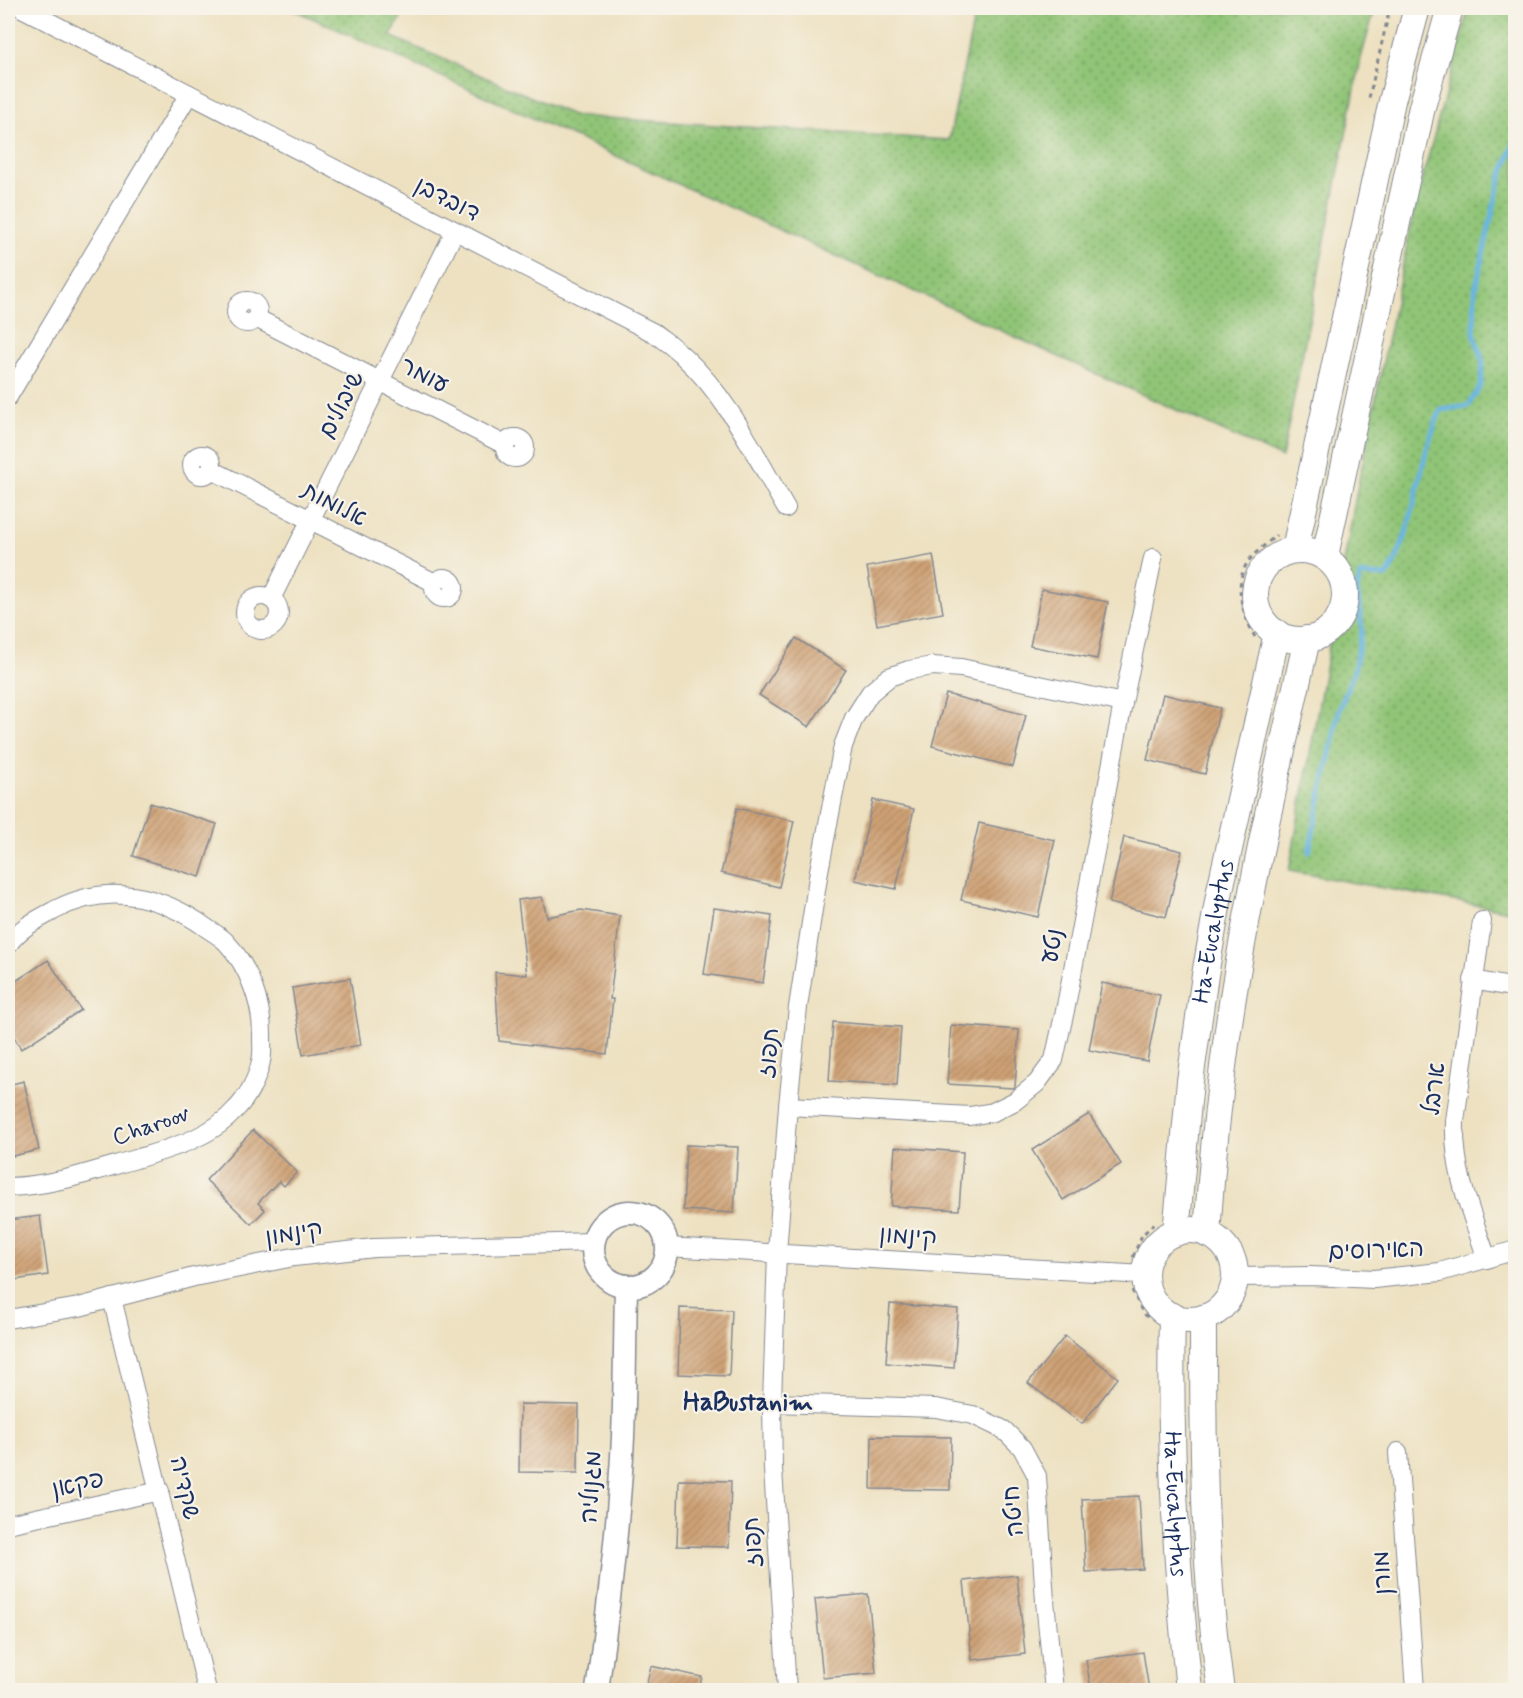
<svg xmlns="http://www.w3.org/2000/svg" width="1523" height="1698" font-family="Mynerve,'Playpen Sans Hebrew',sans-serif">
  <defs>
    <pattern id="grass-dots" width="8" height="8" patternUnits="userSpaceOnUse" patternTransform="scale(1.5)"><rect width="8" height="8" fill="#90c476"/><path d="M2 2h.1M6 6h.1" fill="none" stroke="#75a064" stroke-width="1.8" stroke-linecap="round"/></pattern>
    <pattern id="building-hatch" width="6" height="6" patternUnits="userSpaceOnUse" patternTransform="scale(1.5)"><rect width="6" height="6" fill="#cfa174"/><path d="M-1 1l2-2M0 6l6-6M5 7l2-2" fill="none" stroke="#a78462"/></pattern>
  </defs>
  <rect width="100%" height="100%" fill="#f7f3e8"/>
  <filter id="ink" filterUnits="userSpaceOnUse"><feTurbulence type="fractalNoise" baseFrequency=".0167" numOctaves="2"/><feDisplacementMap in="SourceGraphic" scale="12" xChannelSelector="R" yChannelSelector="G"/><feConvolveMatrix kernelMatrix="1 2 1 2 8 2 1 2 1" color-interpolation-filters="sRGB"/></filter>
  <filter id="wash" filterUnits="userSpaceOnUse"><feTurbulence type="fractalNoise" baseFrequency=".008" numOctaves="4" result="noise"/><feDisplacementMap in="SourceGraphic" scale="24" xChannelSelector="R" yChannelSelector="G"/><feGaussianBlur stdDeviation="1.35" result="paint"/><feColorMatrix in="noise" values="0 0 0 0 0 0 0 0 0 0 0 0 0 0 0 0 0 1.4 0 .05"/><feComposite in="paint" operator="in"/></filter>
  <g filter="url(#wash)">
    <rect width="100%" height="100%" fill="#ede1c1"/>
    <!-- grass -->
    <g fill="url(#grass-dots)" stroke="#567a6a" stroke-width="1.5">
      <polygon points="290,8 407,8 390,36 575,116 949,140 976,8 1375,8 1361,58 1282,458"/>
      <polygon points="1469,8 1515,8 1515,912 1289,871 1356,495 1415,205"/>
    </g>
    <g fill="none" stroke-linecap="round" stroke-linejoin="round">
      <!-- stream -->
      <path stroke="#69b5e2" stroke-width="5" d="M1309,852L1339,710L1354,671L1362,630L1357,587L1361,575L1387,576C1418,526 1416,463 1441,410L1468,406L1481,385L1483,362L1474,333L1475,290L1500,180L1516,139"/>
    </g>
    <g id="blocks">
      <!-- building -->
      <g fill="url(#building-hatch)">
        <polygon points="933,555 943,613 877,625 867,567"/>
        <polygon points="1042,589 1108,602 1097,659 1030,646"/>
        <polygon points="796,638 846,670 809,727 759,695"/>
        <polygon points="946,694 1026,715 1013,767 932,746"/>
        <polygon points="1163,694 1220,708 1205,774 1147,760"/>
        <polygon points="873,800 914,809 896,889 855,880"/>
        <polygon points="150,803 217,824 200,877 133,856"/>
        <polygon points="737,808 794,821 779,887 721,873"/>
        <polygon points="979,823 1055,840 1038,917 961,900"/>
        <polygon points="1124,837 1182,851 1166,917 1109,903"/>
        <polygon points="542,897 547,917 581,910 620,916 610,999 613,999 607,1054 499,1041 495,972 527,975 518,900"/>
        <polygon points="714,908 772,916 763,983 704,974"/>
        <polygon points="48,960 81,1010 21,1049 8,1027 8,986"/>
        <polygon points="350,978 361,1045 303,1055 292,988"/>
        <polygon points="1102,983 1160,995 1147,1061 1089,1050"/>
        <polygon points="833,1022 901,1027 897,1085 829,1081"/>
        <polygon points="951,1025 1019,1030 1015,1087 1013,1088 947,1084"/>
        <polygon points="24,1081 39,1150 8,1157 8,1085"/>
        <polygon points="1089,1114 1121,1164 1063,1200 1032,1150"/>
        <polygon points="253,1130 297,1172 284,1186 279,1181 258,1203 265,1210 251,1224 206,1180"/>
        <polygon points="686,1145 738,1147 734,1213 683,1210"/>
        <polygon points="895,1147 963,1152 959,1210 891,1206"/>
        <polygon points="40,1216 48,1275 8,1281 8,1220"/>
        <polygon points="890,1304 958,1309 954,1368 886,1363"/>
        <polygon points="680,1308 732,1310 729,1376 678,1374"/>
        <polygon points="1065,1336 1118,1378 1082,1424 1028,1383"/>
        <polygon points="520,1404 579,1405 578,1473 519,1472"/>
        <polygon points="872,1436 951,1437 950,1490 871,1489"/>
        <polygon points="679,1480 731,1481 729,1547 677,1546"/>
        <polygon points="1139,1496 1143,1569 1086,1572 1082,1499"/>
        <polygon points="1017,1575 1025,1654 972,1660 964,1581"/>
        <polygon points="868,1594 876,1673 823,1678 815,1599"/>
        <polygon points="1143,1652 1149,1690 1091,1690 1086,1660"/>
        <polygon points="651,1666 702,1677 699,1690 645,1690"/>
      </g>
    </g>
  </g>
  <g filter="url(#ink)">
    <use href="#blocks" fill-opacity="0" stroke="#848890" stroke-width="1.5"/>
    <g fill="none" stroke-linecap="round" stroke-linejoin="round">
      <defs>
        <g id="minor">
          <path d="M22,8L654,333C663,340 674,347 683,356C728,397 756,456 786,508"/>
          <circle cx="247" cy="312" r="11"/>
          <polyline points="256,318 505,445"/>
          <polyline points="8,397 189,94"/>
          <circle cx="515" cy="448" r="10"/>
          <circle cx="202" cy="465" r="10"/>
          <polyline points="212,470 435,583"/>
          <circle cx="444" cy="588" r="10"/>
          <circle cx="262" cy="613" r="17"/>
          <polyline points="271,599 455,231"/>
          <path d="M1482,921L1455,1121C1453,1172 1471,1211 1487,1259"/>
          <path d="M8,945C18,929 38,919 55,910C108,882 161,895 208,929C214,933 221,937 226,942C249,966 263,1006 262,1038C262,1045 263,1054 261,1061C258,1077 248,1097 236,1109C211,1138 171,1148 136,1159C94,1171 52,1186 8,1187"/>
          <polyline points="1473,980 1516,988"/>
          <polyline points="788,1106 970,1116 993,1112 1015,1101 1037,1083 1054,1060 1066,1006 1123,703 1153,558"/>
          <polyline points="667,1247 1145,1275"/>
          <polyline points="1235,1277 1311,1276 1374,1279 1440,1272 1516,1250"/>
          <polyline points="112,1298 207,1690"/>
          <polyline points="8,1319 79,1307 194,1277 294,1257 374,1248 593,1242"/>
          <polyline points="772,1403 936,1408 973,1415 1004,1430 1022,1448 1037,1476 1045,1601 1054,1690"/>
          <polyline points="1398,1452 1415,1690"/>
          <polyline points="8,1524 160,1491"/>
          <polyline points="787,1690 773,1469 772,1403 777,1253 788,1106 798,1007 819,871 843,746 854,718 870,693 889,677 909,670 933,666 961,668 1123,703"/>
        </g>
        <g id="tertiary">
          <circle cx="630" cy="1249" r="37"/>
          <path d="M597,1690C609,1606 619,1522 623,1437C625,1387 625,1336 626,1286"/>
        </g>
        <g id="secondary">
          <polyline points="1295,549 1392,101 1417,8"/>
          <circle cx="1300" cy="595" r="45"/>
          <polyline points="1325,556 1422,107 1450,8"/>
          <circle cx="1190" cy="1275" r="45"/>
          <path id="s1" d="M1176,1233L1190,1081L1205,975L1220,890L1277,633"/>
          <path d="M1207,1234C1213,1147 1222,1059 1237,973C1256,861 1282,750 1307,639"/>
          <path id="s2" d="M1172,1316C1169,1441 1176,1566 1189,1690"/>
          <path d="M1203,1318C1203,1442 1203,1568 1221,1690"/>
        </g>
      </defs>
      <!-- minor casing -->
      <use href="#minor" stroke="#848890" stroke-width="20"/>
      <!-- tertiary casing -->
      <use href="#tertiary" stroke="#848890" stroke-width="25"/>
      <!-- secondary casing -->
      <use href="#secondary" stroke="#848890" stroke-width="28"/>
      <!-- path -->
      <g stroke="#848890" stroke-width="3" stroke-dasharray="4.5 4.5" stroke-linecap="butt">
        <polyline points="1369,98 1390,8"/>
        <path d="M1255,637C1244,616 1233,588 1246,565C1252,554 1267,544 1276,535"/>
        <polyline points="1133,1257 1142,1235 1155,1223"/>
        <polyline points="1132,1290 1142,1311 1150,1320"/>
      </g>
      <!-- minor -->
      <use href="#minor" stroke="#fff" stroke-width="18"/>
      <!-- tertiary -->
      <use href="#tertiary" stroke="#fff" stroke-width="22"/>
      <!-- secondary -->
      <use href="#secondary" stroke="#fff" stroke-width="26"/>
    </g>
  </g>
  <g text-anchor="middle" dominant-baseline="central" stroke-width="4.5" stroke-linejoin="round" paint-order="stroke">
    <!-- street labels -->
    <g font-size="24" fill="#1b2f5e" stroke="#f7f3e8">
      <text transform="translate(447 200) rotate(27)">דובדבן</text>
      <text transform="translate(424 376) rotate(27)">עומר</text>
      <text transform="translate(342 405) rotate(-63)">שיבולים</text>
      <text transform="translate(334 505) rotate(27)">אלומות</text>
      <text stroke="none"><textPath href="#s1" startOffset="304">Ha-Eucalyptus</textPath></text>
      <text transform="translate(1053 946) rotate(-79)">נטע</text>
      <text transform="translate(770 1053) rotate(-84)">תפוז</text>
      <text transform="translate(1435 1089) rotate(-83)">ארבל</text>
      <text transform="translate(151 1126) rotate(-19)">Charoov</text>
      <text transform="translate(294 1234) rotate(-9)">קינמון</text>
      <text transform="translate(908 1237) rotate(4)">קינמון</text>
      <text transform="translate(1376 1251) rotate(-2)">האירוסים</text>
      <text transform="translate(78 1485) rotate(-13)">פקאן</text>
      <text transform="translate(592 1487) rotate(-86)">מגנוליה</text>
      <text transform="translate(184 1488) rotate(77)">שקדיה</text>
      <text stroke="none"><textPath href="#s2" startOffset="188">Ha-Eucalyptus</textPath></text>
      <text transform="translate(1014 1511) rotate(-95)">חיטה</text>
      <text transform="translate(754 1542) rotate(-94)">תפוז</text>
      <text transform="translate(1383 1573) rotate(-94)">מורן</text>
    </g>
    <!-- neighbourhood labels -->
    <g font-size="26" font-weight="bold" fill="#1b2f5e" stroke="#f7f3e8">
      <text x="748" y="1403">HaBustanim</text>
    </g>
  </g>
  <!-- margin -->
  <rect width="1523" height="1698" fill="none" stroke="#f7f3e8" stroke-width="30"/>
</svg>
